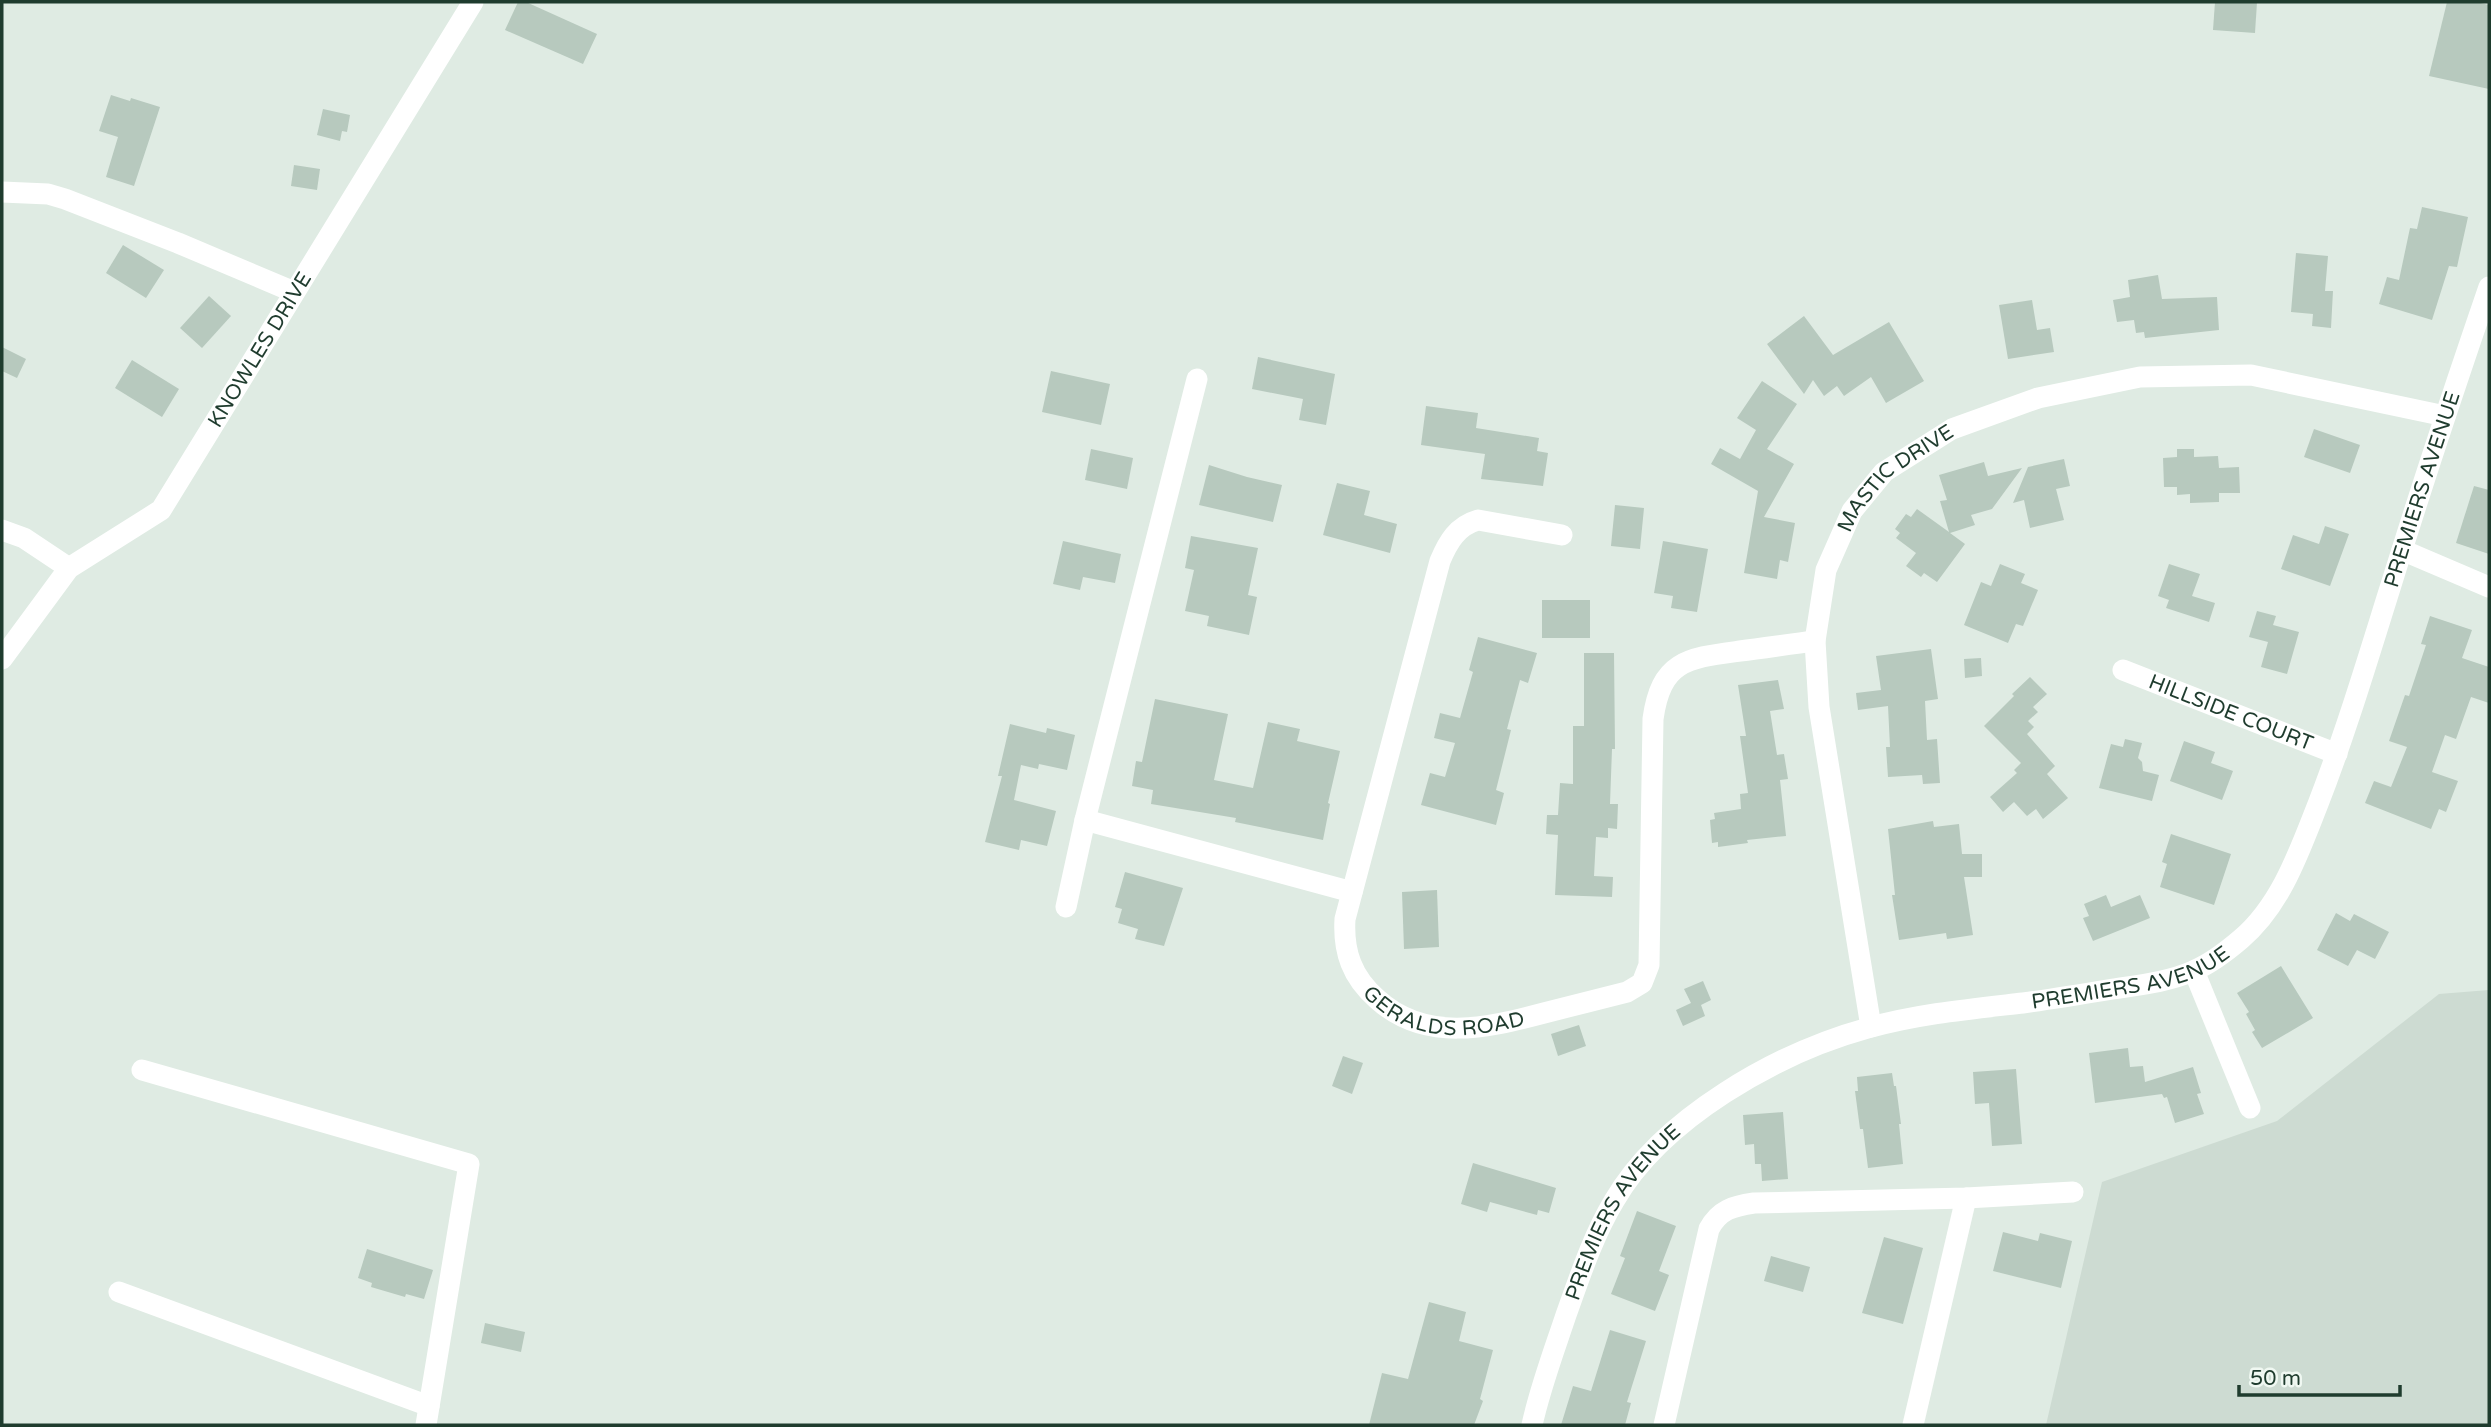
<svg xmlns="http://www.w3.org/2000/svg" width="2491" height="1427" font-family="'Varela Round',sans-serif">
  <rect width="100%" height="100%" fill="#dfebe3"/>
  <!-- built -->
  <polygon fill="#cddbd2" points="2489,990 2489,1425 2046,1425 2102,1182 2277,1121 2439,994"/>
  <!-- building -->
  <g fill="#b7c9be">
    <polygon points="518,2 526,2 597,34 583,64 505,30"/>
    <polygon points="2215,2 2257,2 2255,33 2213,30"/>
    <polygon points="2447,2 2476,2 2489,5 2489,89 2429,76"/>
    <polygon points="111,95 130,101 131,98 160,107 134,186 106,177 118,137 99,131"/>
    <polygon points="323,109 350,115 347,132 342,131 340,141 317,135"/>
    <polygon points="294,165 320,169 317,190 291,186"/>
    <polygon points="2422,207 2468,217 2457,267 2449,266 2432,320 2379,304 2387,277 2399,280 2410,228 2417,229"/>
    <polygon points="123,245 164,270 146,298 106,273"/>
    <polygon points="2296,253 2328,256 2325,291 2333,291 2331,328 2312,326 2313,314 2291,312"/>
    <polygon points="2158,275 2162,299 2217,297 2219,330 2145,338 2144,332 2136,333 2134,320 2117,322 2113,300 2130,297 2128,280"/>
    <polygon points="209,296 231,316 202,348 180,328"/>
    <polygon points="2032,300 2037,330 2050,328 2054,352 2008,359 1999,305"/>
    <polygon points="1804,316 1833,355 1889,322 1924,381 1886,403 1871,377 1844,396 1837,386 1824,396 1813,380 1804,394 1767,344"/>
    <polygon points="2,347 26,359 17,378 2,371"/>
    <polygon points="1258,357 1335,374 1326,425 1299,420 1303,399 1252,389"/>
    <polygon points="132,360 179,389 162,417 115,388"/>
    <polygon points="1051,371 1110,384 1101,425 1042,412"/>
    <polygon points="1762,381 1797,404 1767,449 1794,464 1764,517 1795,523 1788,562 1780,560 1777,579 1744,573 1758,491 1711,464 1720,448 1740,459 1756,430 1737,418"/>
    <polygon points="1426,406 1478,413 1476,428 1539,438 1537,451 1548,453 1543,486 1481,479 1485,454 1421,445"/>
    <polygon points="2314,429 2360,445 2350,473 2304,457"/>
    <polygon points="1091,449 1133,458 1127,489 1085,480"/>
    <polygon points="2177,449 2194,449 2194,457 2218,456 2219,468 2239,467 2240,493 2219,493 2219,502 2190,503 2190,494 2177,495 2177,487 2164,487 2163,458 2177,457"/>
    <polygon points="2064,459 2070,486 2056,489 2064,520 2030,528 2024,500 2013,503 2028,467"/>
    <polygon points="1984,462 1988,476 2022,468 1992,509 1971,515 1975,525 1950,533 1965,544 1937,582 1924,573 1921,577 1906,566 1916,553 1896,538 1900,533 1895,529 1906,514 1911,517 1917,509 1949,532 1940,501 1947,500 1939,475"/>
    <polygon points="1209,465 1247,477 1282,485 1273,522 1199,505"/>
    <polygon points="1337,483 1370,491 1364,515 1397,524 1390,553 1323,535"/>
    <polygon points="2474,486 2489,490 2489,554 2456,543"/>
    <polygon points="1615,505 1644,508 1640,549 1611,546"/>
    <polygon points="2325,526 2349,534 2330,586 2281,569 2293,535 2319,544"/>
    <polygon points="1191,536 1258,548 1248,595 1257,597 1249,635 1207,626 1209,616 1185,611 1194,570 1185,568"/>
    <polygon points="1063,541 1121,554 1115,583 1083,577 1080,590 1053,584"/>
    <polygon points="1663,541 1708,549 1697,612 1671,608 1673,596 1654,593"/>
    <polygon points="2000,564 2025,574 2021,583 2038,590 2023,626 2016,624 2008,643 1964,625 1981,582 1991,586"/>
    <polygon points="2169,564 2200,574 2192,596 2215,603 2209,622 2166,608 2169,600 2158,596"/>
    <rect x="1542" y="600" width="48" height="38"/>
    <polygon points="2257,611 2276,616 2273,625 2299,632 2287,674 2261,667 2268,642 2249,637"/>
    <polygon points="2430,616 2472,630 2462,658 2489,667 2489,703 2471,697 2456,739 2445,735 2432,772 2458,781 2446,812 2439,809 2431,829 2365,803 2374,781 2391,787 2407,747 2389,741 2405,695 2409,696 2426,645 2421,644"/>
    <polygon points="1478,637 1537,653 1528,683 1520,680 1507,729 1511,730 1496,790 1504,793 1496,825 1421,805 1430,773 1445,777 1455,743 1434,738 1440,713 1460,718 1473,672 1469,670"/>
    <polygon points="1931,649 1938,699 1925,701 1927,740 1937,739 1940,783 1923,784 1922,775 1888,777 1886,747 1890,747 1888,706 1858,710 1856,693 1881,690 1876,656"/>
    <polygon points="1584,653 1614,653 1615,749 1612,749 1610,804 1618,804 1617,829 1608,828 1608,838 1596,837 1594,876 1613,877 1612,897 1555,895 1558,835 1546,834 1547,815 1558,815 1560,783 1573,784 1573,726 1584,726"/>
    <polygon points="1981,658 1982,676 1965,678 1964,659"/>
    <polygon points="2030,677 2047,694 2033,707 2038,712 2028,721 2034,727 2027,734 2055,766 2047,774 2068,798 2043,819 2036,809 2027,816 2014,802 2003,812 1990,797 2017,773 2014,770 2021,763 1984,726 2014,696 2012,694"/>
    <polygon points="1778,680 1784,709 1770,711 1777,755 1784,754 1788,779 1780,780 1786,836 1747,840 1748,843 1718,847 1718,842 1712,843 1710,820 1715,819 1714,813 1741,809 1740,794 1748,793 1740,736 1746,736 1738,685"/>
    <polygon points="1155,699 1228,714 1214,780 1253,788 1268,722 1300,729 1297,741 1340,751 1328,803 1330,804 1323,840 1235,822 1236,818 1151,804 1153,790 1132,786 1136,761 1142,762"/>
    <polygon points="1010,724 1046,733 1047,728 1075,735 1067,770 1039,764 1038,769 1021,765 1014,800 1056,811 1047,846 1021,840 1019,850 985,842 1002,776 998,776"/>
    <polygon points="2125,739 2142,743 2138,758 2142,762 2143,771 2159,775 2152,801 2099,788 2111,744 2123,747"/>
    <polygon points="2184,741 2215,752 2211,763 2233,771 2222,800 2170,781"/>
    <polygon points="1933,821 1934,827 1959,824 1962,854 1982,854 1982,877 1964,877 1973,935 1947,939 1946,933 1899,940 1892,895 1895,895 1888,829"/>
    <polygon points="2171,834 2231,854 2214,905 2160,887 2167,864 2162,862"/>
    <polygon points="1125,872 1183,888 1164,946 1135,939 1138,929 1118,923 1122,909 1115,907"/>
    <polygon points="1437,890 1439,947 1404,949 1402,892"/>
    <polygon points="2106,895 2111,907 2140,895 2150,918 2093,941 2083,918 2089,916 2084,904"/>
    <polygon points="2336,913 2350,921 2354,914 2389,932 2375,959 2357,950 2348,966 2317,950"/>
    <polygon points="2281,966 2313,1018 2262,1048 2252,1032 2255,1030 2246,1014 2249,1012 2237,993"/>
    <polygon points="1703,981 1711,1000 1701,1005 1705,1016 1683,1026 1676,1010 1691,1003 1684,989"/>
    <polygon points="1579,1025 1586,1046 1558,1056 1551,1034"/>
    <polygon points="2128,1048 2130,1067 2143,1066 2145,1082 2193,1067 2201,1093 2197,1094 2204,1114 2175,1123 2167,1097 2164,1098 2162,1094 2095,1103 2089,1053"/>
    <polygon points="1343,1056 1363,1063 1352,1094 1332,1086"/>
    <polygon points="2016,1069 2022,1144 1992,1146 1989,1103 1975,1104 1973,1072"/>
    <polygon points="1892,1073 1894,1086 1896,1086 1901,1124 1899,1124 1903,1164 1868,1168 1863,1129 1860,1129 1855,1091 1858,1091 1857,1077"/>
    <polygon points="1783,1112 1788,1179 1762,1181 1761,1164 1755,1164 1754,1144 1745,1145 1743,1115"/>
    <polygon points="1473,1163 1556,1188 1549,1213 1538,1210 1537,1215 1490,1202 1487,1212 1461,1204"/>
    <polygon points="1637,1211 1676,1226 1659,1271 1669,1275 1655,1311 1611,1294 1625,1258 1620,1256"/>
    <polygon points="2003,1232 2038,1241 2040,1233 2072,1241 2061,1288 1993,1271"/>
    <polygon points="1884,1237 1923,1248 1903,1324 1862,1313"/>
    <polygon points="367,1249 433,1270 424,1299 406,1294 405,1297 371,1287 372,1283 358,1278"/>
    <polygon points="1771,1256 1810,1267 1803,1292 1764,1281"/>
    <polygon points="1429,1302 1466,1312 1459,1341 1493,1350 1480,1399 1483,1401 1474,1425 1369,1425 1382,1373 1408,1379"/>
    <polygon points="485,1323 525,1332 521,1352 481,1343"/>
    <polygon points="1610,1330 1646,1341 1627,1402 1631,1403 1625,1425 1561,1425 1573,1386 1591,1391"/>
  </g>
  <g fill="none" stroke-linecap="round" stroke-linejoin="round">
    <!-- minor -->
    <g stroke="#fff" stroke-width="21">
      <polyline points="2,192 48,194 65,199 178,243 294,292"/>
      <polyline points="2,530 24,538 69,568"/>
      <path id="s1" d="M1562,535L1478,520C1457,526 1448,542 1440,561L1345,919C1343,952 1352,977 1377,999C1425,1043 1487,1028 1544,1013C1572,1006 1599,999 1627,992L1642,983L1649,965L1653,719C1661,660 1688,658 1740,651C1765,648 1790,644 1815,641"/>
      <polyline points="2402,550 2489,587"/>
      <path id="s2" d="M2,659L69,568L161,510L473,2"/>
      <path id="s3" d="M2123,670L2337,754"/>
      <polyline points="1085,820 1352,892"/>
      <polyline points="1066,907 1085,820 1197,379"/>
      <polyline points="2194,971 2250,1108"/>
      <path id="s4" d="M1871,1027L1819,707L1815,641L1826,570L1852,511L1884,472L1952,429L2038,398L2140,377L2251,375L2445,416"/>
      <polyline points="142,1070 469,1164 426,1425"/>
      <polyline points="119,1292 429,1406"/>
      <path id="s5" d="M1532,1425C1540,1388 1554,1351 1566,1315C1580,1276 1593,1236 1614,1201C1662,1118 1777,1053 1868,1028C1918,1014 1971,1009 2023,1003C2053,999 2083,994 2113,989C2139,985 2168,982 2193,971C2210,964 2227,951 2241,939C2281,905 2299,852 2318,804C2346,732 2368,658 2391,585C2422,485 2455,386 2489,287"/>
      <path d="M1664,1425L1709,1229C1719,1210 1733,1206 1754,1203L1966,1198L2073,1192"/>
      <polyline points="1913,1425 1966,1198"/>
    </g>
  </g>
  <g text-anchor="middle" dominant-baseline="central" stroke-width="7" stroke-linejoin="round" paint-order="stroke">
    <!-- street labels -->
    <g font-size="21" fill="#1f3c2e" stroke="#f0f8f2">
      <text stroke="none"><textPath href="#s2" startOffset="410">KNOWLES DRIVE</textPath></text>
      <text stroke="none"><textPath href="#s4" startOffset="581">MASTIC DRIVE</textPath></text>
      <text stroke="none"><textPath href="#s5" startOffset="1430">PREMIERS AVENUE</textPath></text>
      <text stroke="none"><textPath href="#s3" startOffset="116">HILLSIDE COURT</textPath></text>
      <text stroke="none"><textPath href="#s5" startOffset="821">PREMIERS AVENUE</textPath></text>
      <text stroke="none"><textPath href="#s1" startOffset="674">GERALDS ROAD</textPath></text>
      <text stroke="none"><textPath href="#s5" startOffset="234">PREMIERS AVENUE</textPath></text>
    </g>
  </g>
  <!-- border -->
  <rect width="2491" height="1427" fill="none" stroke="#1f3c2e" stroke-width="7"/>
  <!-- scale -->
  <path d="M2239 1385v10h161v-10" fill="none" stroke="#1f3c2e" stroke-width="3.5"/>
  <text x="2250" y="1385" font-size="21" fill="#1f3c2e" stroke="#f0f8f2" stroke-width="5" paint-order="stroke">50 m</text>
</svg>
